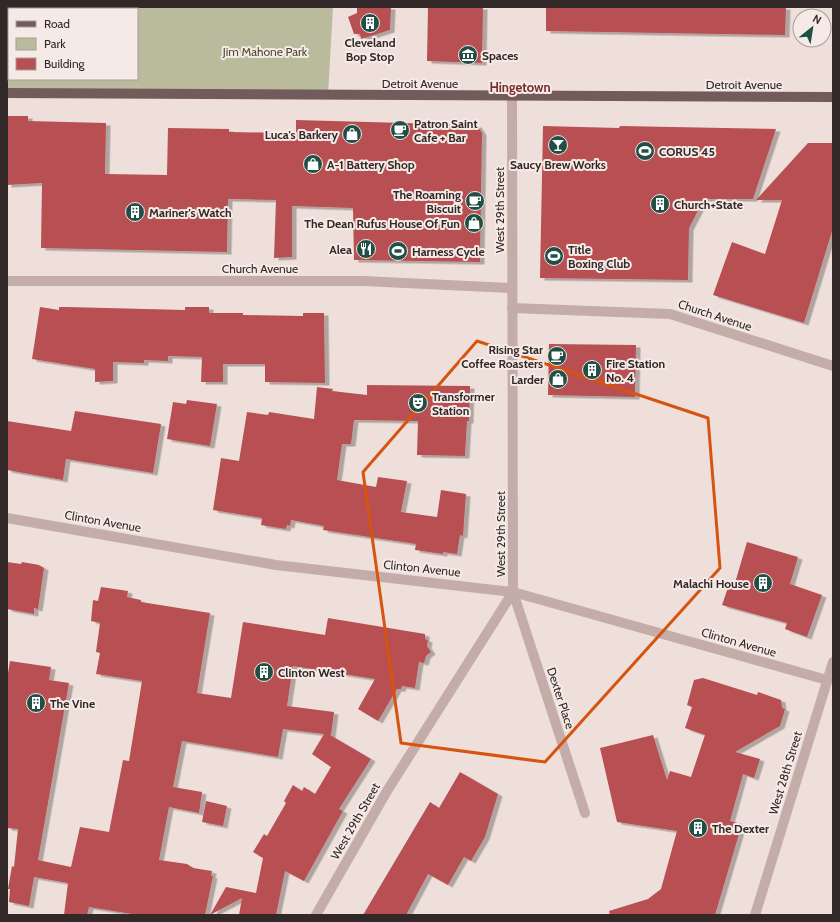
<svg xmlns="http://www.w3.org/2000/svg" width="840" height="922" font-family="Cabin,sans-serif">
  <defs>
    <filter id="shadow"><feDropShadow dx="4.5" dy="2.5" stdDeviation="0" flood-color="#0004"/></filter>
  </defs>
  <rect width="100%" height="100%" fill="#eedfda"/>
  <!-- green -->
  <path fill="#b9bb9c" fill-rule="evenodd" d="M7,7H333L328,95L7,93ZM9,9H137V79H9Z"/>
  <!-- building -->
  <g fill="#b74f53" filter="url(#shadow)">
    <polygon points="357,7 391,7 390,30 361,39 360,34 354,34 348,17 357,13"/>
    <polygon points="428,7 483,7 482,63 427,61"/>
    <polygon points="546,7 786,7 785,35 546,31"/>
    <polygon points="7,116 28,116 28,121 106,123 105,174 167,175 168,128 229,129 229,132 296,133 296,120 477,125 482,133 480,262 354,260 353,208 292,206 292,257 274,258 276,200 228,199 227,252 41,248 42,183 7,185"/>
    <polygon points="543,126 619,128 620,126 776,129 753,199 704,199 689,228 688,280 540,278"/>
    <polygon points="808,143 833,143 833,228 804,323 713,295 732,242 765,254 782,200 756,200"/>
    <polygon points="40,307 59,310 59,307 67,307 185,310 185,307 209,307 209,313 243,313 243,315 303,316 303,313 324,313 325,383 265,382 265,364 223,364 223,382 201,382 202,357 168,356 168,361 144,360 144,363 113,362 113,381 95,382 95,369 32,359"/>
    <polygon points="549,344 636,345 635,397 548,395"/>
    <polygon points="367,385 470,386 469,421 467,421 465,456 417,455 418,421 354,420 351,444 342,444 337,480 376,487 378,477 407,481 401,512 437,517 441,490 466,494 463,536 460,535 457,554 443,552 443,554 415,550 416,544 323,530 324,526 291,520 290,526 287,525 286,529 261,525 262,518 213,510 221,458 239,461 247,412 268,415 269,412 314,419 317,387 333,389 332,391 367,395"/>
    <polygon points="187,400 217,404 210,446 167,439 173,402 186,404"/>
    <polygon points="75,411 161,424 153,473 66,459 63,480 7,470 7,421 71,431"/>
    <polygon points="747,542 798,557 790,584 822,595 807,637 785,629 787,623 722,605 730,582 735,583"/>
    <polygon points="7,562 21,564 22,562 39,565 44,568 38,609 34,608 34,614 7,609"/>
    <polygon points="101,587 128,591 127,597 141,600 141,602 210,613 197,693 231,698 243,622 325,635 328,618 425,634 425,639 428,640 427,646 431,652 426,656 424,663 419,662 415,688 402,686 401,689 397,689 378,721 358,709 375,679 293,666 287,706 334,712 331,735 330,735 371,759 339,809 343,811 304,881 285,871 276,915 239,915 242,898 210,915 226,887 256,893 263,858 253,852 264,834 267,836 286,803 284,801 293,785 302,791 304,787 315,794 331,767 312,754 324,734 283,729 278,757 182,741 173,787 202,792 199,813 169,807 159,860 187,864 193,868 212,871 211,876 213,876 205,915 138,915 89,907 87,915 64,915 68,883 34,877 29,906 9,902 10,889 8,889 12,866 14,867 18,829 7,828 7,679 10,661 51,667 49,680 69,683 38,860 71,867 80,827 109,832 123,760 129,761 142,681 96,674 100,653 96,652 100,623 91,621 93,600 98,601"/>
    <polygon points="703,678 757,695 758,692 781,700 782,708 785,709 780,726 735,752 760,759 754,778 743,774 730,821 742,824 715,915 610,915 609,911 648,899 661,889 677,831 617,822 600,748 653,735 667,780 670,771 691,777 705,735 685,728 692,707 687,705 694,680"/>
    <polygon points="460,772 498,794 485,837 471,861 464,857 448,885 428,874 406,915 363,915 430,802 439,808"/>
    <polygon points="206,801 227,806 223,826 202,822"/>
  </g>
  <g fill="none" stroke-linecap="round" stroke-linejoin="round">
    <!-- minor -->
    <g stroke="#c4ada8" stroke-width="10">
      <polyline points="7,281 363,281 512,288"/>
      <polyline points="512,308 670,314 833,366"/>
      <polyline points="7,518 276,565 513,592 827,680"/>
      <polyline points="513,592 585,813"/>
      <polyline points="316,915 387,791 513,592 512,97"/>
      <polyline points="755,915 833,662"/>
    </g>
    <!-- major -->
    <polyline stroke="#725b5a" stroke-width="10" points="7,93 833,97"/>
  </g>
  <!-- marked area -->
  <path fill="none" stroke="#d6540f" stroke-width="3" stroke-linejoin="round" d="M477,341L708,418L720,568L545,762L401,743L363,472Z"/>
  <!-- icons -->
  <defs>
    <symbol id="building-disc" viewBox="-11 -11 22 22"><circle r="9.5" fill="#224f45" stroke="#f6eae6"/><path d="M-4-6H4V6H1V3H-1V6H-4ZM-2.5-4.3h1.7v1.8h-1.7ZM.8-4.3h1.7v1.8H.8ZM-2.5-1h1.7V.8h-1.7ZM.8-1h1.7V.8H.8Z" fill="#fff"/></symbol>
    <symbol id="museum-disc" viewBox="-11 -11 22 22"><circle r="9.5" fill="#224f45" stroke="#f6eae6"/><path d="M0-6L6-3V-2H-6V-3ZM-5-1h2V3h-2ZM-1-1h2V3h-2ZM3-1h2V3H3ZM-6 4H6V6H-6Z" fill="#fff"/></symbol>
    <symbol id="cafe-disc" viewBox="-11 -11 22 22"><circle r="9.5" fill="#224f45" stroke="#f6eae6"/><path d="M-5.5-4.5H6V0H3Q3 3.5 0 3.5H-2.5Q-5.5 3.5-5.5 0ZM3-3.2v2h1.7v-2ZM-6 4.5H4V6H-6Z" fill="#fff"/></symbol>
    <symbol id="shop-disc" viewBox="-11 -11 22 22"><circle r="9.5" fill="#224f45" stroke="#f6eae6"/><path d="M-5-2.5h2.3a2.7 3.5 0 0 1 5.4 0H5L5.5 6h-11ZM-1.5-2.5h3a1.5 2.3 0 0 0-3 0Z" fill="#fff"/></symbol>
    <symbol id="bar-disc" viewBox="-11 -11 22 22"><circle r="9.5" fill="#224f45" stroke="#f6eae6"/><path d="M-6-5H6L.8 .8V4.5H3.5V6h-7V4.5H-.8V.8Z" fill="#fff"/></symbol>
    <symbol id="stadium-disc" viewBox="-11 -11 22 22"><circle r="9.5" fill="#224f45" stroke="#f6eae6"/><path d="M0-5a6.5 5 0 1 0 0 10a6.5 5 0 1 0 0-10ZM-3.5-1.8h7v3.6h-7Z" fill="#fff"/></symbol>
    <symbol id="restaurant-disc" viewBox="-11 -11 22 22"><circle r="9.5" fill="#224f45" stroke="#f6eae6"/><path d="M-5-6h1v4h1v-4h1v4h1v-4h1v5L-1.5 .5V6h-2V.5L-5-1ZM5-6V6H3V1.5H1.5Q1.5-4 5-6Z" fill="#fff"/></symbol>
    <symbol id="theatre-disc" viewBox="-11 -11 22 22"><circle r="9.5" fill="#224f45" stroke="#f6eae6"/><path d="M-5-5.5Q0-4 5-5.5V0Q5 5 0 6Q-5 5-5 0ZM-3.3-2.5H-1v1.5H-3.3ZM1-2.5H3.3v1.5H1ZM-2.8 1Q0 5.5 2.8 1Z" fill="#fff"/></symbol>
  </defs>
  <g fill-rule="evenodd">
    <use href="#building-disc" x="359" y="12" width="22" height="22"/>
    <use href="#museum-disc" x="457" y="44" width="22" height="22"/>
    <use href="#cafe-disc" x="389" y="119" width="22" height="22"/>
    <use href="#shop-disc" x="341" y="123" width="22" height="22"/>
    <use href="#bar-disc" x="547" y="134" width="22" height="22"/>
    <use href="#stadium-disc" x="634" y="140" width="22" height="22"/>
    <use href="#shop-disc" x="302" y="153" width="22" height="22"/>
    <use href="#cafe-disc" x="464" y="190" width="22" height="22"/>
    <use href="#building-disc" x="649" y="193" width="22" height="22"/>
    <use href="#building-disc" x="124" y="201" width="22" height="22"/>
    <use href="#shop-disc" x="463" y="212" width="22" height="22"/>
    <use href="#restaurant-disc" x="355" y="238" width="22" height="22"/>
    <use href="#stadium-disc" x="387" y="240" width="22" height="22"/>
    <use href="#stadium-disc" x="543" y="245" width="22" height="22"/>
    <use href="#cafe-disc" x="546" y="345" width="22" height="22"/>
    <use href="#building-disc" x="581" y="359" width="22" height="22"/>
    <use href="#shop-disc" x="547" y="368" width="22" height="22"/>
    <use href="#theatre-disc" x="407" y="392" width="22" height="22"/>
    <use href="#building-disc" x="752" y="572" width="22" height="22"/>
    <use href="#building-disc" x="253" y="661" width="22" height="22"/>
    <use href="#building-disc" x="25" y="692" width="22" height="22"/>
    <use href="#building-disc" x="687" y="817" width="22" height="22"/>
  </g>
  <g text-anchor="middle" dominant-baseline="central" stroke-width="4" stroke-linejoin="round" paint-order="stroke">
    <!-- poi labels -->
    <g font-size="12" font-weight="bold" fill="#322827" stroke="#f6eae6" text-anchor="start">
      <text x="370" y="42" text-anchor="middle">Cleveland<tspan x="370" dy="14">Bop Stop</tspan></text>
      <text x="482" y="55">Spaces</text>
      <text x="414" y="123">Patron Saint<tspan x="414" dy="14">Cafe + Bar</tspan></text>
      <text x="338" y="134" text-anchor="end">Luca's Barkery</text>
      <text x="659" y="151">CORUS 45</text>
      <text x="327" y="164">A-1 Battery Shop</text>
      <text x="558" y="164" text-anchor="middle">Saucy Brew Works</text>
      <text x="461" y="194" text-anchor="end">The Roaming<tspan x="461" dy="14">Biscuit</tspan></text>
      <text x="674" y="204">Church+State</text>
      <text x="149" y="212">Mariner's Watch</text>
      <text x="460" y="223" text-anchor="end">The Dean Rufus House Of Fun</text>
      <text x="352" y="249" text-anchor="end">Alea</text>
      <text x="568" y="249">Title<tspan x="568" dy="14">Boxing Club</tspan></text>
      <text x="412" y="251">Harness Cycle</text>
      <text x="543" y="349" text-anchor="end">Rising Star<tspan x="543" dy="14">Coffee Roasters</tspan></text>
      <text x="606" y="363">Fire Station<tspan x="606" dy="14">No. 4</tspan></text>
      <text x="544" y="379" text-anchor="end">Larder</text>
      <text x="432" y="396">Transformer<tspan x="432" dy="14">Station</tspan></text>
      <text x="749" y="583" text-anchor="end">Malachi House</text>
      <text x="278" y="672">Clinton West</text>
      <text x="50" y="703">The Vine</text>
      <text x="712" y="828">The Dexter</text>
    </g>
    <!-- park labels -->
    <g font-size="12" fill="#4b4d2e" stroke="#f6eae6">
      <text x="265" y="51">Jim Mahone Park</text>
    </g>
    <!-- street labels -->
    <g font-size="12" fill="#322827" stroke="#f6eae6">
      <text x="420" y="83">Detroit Avenue</text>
      <text x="744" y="84">Detroit Avenue</text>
      <text transform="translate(499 210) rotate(-90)">West 29th Street</text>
      <text x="260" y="268">Church Avenue</text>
      <text transform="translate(715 315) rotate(18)">Church Avenue</text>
      <text transform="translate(103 521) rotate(10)">Clinton Avenue</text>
      <text transform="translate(500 534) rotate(-90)">West 29th Street</text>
      <text transform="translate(422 568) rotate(6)">Clinton Avenue</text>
      <text transform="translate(739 642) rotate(16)">Clinton Avenue</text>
      <text transform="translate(561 698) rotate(72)">Dexter Place</text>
      <text transform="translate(785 773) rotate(-73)">West 28th Street</text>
      <text transform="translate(355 821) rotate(-60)">West 29th Street</text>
    </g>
    <!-- neighbourhood labels -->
    <g font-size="13" font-weight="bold" fill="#782a2d" stroke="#f6eae6">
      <text x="520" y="87">Hingetown</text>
    </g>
  </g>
  <!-- border -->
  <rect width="840" height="922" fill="none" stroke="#322827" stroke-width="16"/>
  <!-- legend -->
  <rect x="8" y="8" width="130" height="72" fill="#f6eae6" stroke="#a89c9a"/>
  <rect x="16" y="21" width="20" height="6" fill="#725b5a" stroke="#a89c9a"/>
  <text x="44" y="28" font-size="12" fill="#322827">Road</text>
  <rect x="16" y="38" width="20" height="12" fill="#b9bb9c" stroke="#a89c9a"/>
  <text x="44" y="48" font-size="12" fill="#322827">Park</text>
  <rect x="16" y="58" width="20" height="12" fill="#b74f53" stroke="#a89c9a"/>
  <text x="44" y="68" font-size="12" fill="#322827">Building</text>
  <!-- north arrow -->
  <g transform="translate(812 28) rotate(30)"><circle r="19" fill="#f6eae6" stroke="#a89c9a"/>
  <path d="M0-3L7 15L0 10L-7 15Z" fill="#224f45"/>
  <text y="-6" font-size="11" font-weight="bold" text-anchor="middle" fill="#322827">N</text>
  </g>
</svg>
